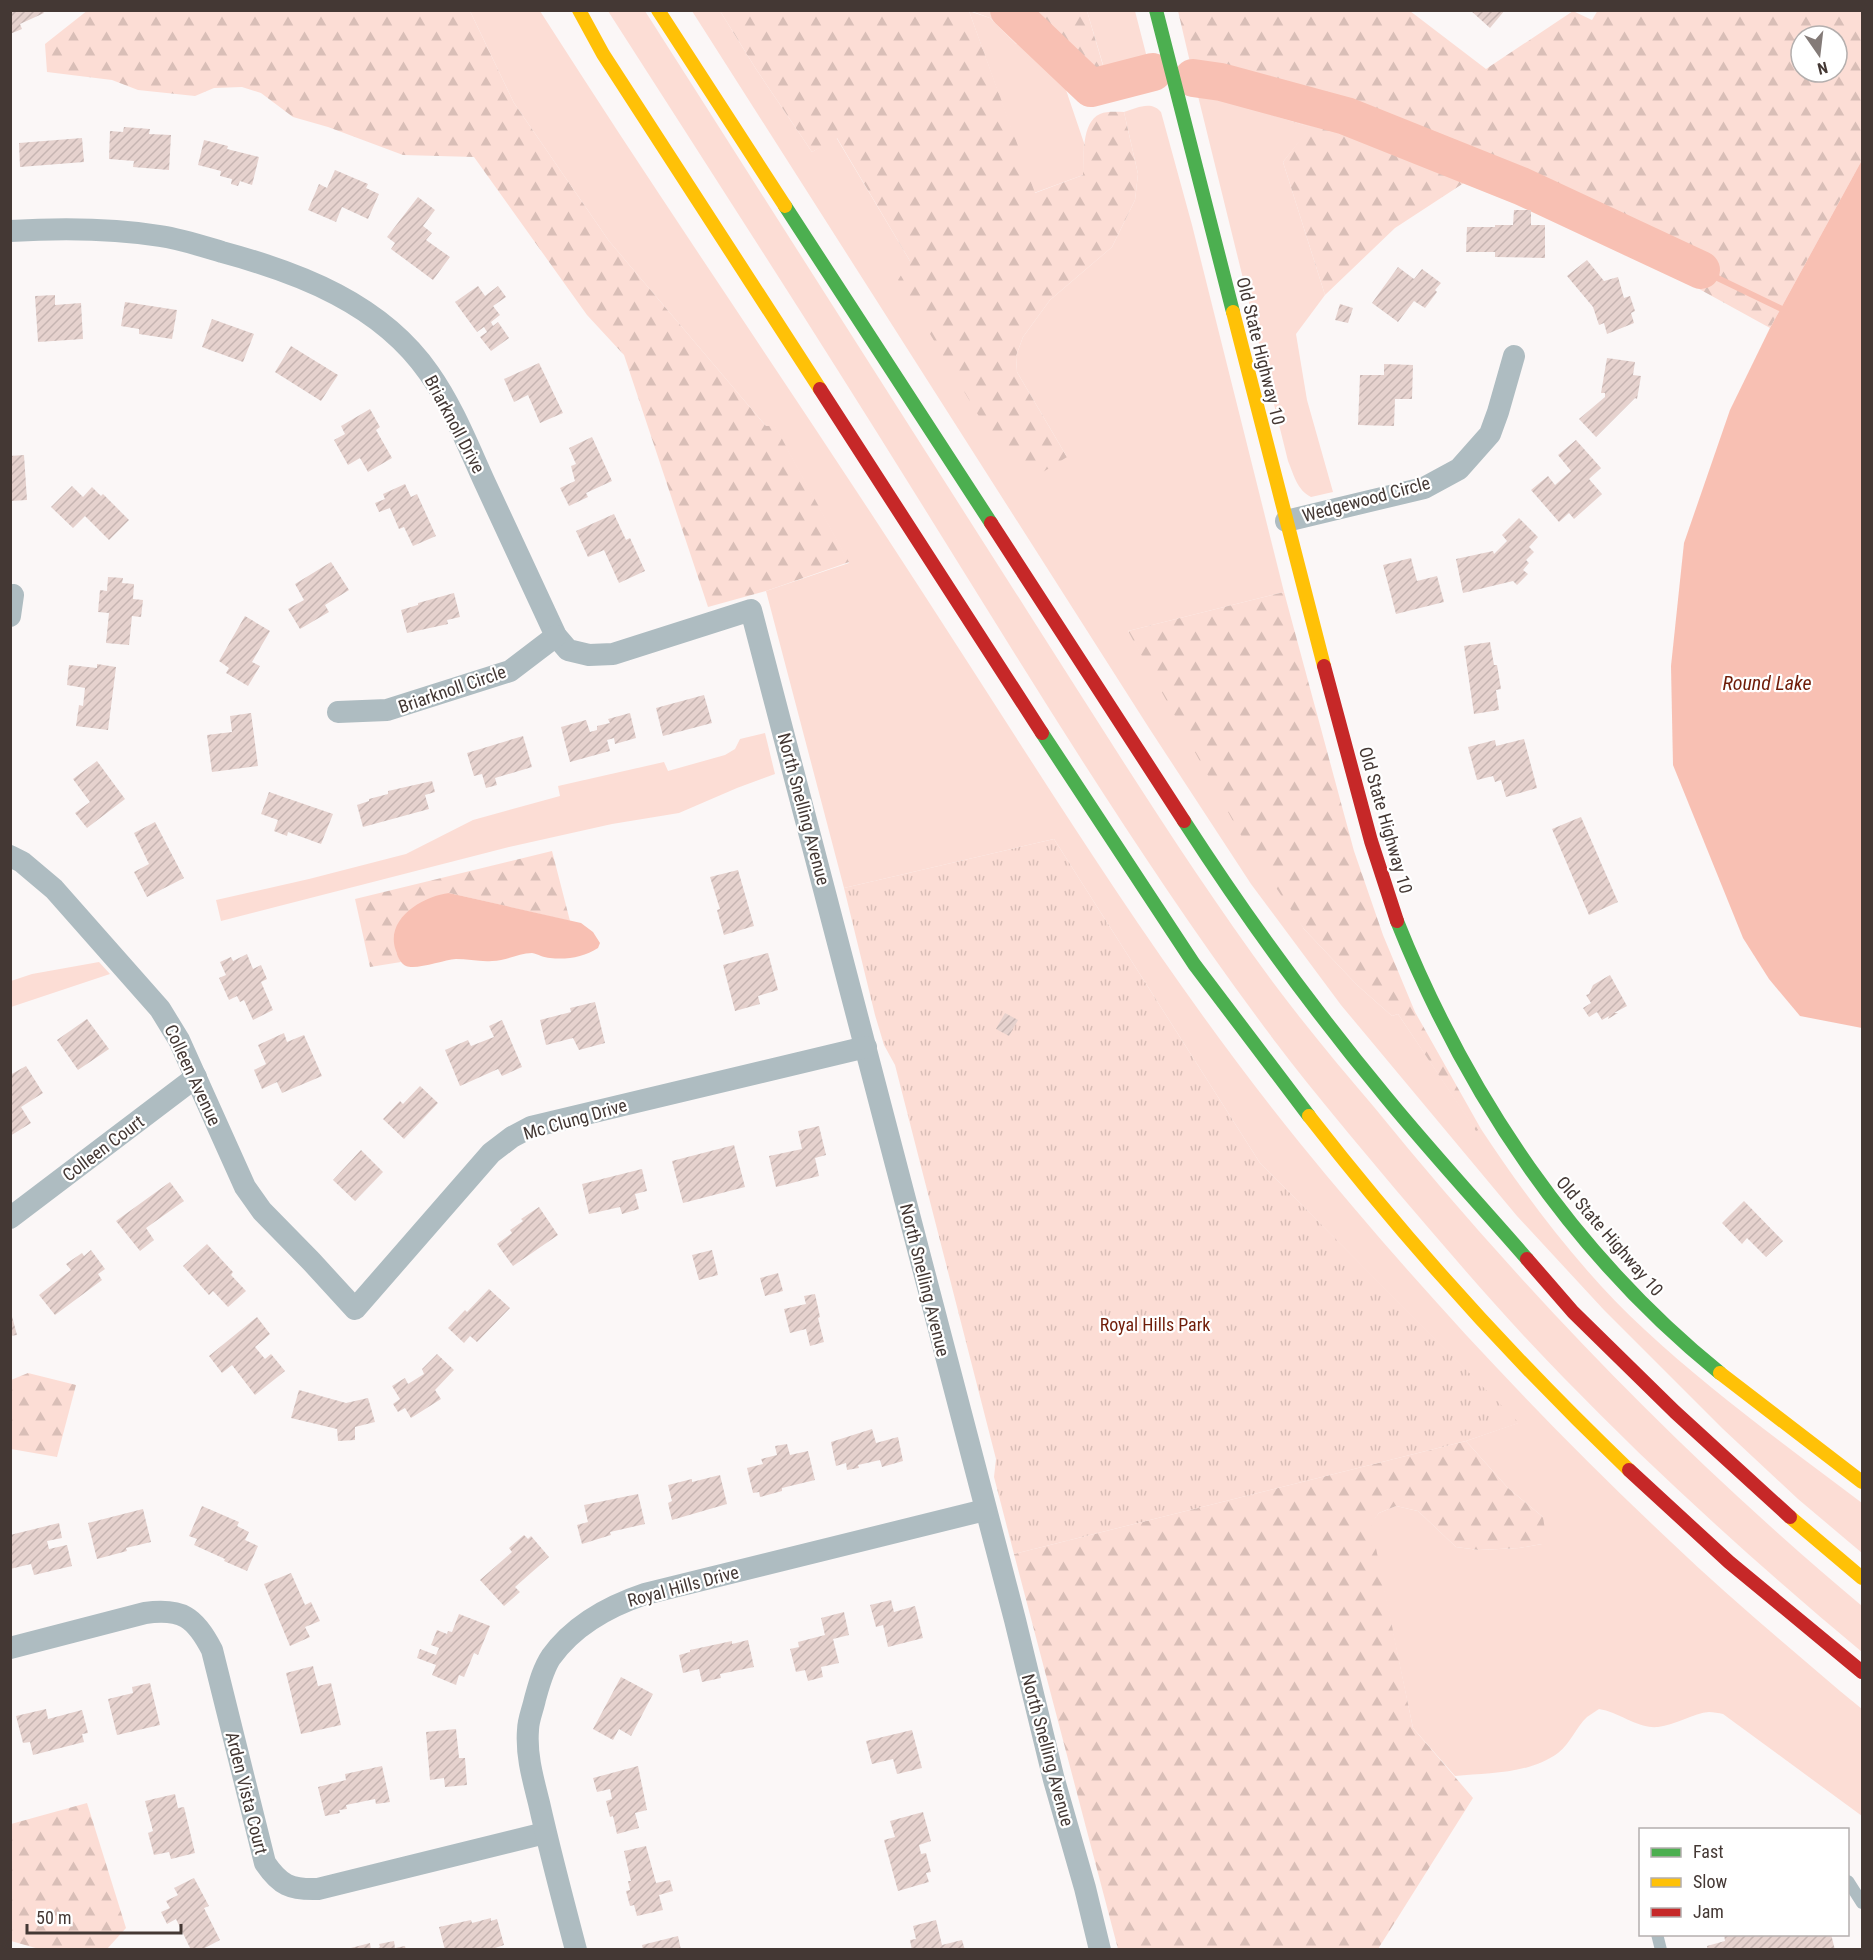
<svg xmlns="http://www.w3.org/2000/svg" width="1873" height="1960" font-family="'Roboto Condensed',sans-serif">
  <defs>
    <pattern id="forest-firs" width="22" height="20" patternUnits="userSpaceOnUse" patternTransform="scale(1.5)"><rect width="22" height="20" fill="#fcddd5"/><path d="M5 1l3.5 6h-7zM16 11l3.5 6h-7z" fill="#d9beb7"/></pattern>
    <pattern id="park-tufts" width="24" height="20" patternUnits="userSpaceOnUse" patternTransform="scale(1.5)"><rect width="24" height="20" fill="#fcddd5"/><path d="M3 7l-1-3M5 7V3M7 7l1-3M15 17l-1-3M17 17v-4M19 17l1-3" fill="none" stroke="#d9beb7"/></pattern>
    <pattern id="building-hatch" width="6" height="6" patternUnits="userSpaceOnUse" patternTransform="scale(1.5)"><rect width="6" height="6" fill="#e6d2ce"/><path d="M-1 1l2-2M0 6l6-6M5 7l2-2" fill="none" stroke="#c6b5b2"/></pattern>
  </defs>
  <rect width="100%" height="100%" fill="#fbf7f7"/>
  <!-- grass -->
  <g fill="#fcddd5">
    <path d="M470,11H540C665,207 797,398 923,593C1044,779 1159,969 1299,1142C1414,1283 1538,1417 1671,1542C1725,1594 1783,1642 1840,1691L1862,1709V1816L1723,1714C1719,1713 1713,1712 1709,1712C1694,1713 1675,1725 1658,1727C1638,1729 1619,1712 1599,1709C1595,1712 1591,1714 1587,1717C1576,1727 1571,1743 1558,1753C1529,1774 1489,1773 1455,1776L1413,1728L1370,1524L1379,1513L1396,1506L1418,1511L1456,1547L1479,1550L1519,1548L1542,1544L1543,1517L1508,1488L1466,1441L1518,1423L1260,1163L1054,839L844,888L766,591L849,563L775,427L766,426L609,241L514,103Z"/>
    <path d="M608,11H645C772,210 899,410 1026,609C1106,734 1184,861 1272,981C1304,1024 1339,1066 1374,1107C1521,1288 1684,1457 1862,1606V1652C1758,1565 1657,1474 1563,1377C1504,1317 1450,1253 1396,1190C1356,1142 1315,1094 1277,1044C1145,869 1032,681 916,495C815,332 711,172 608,11Z"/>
    <path d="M692,11H720L756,69L812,152L836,137L910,261L1067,457L1017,372L1016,356L1023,337L1050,300L1112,247L1135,200L1138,174L1124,112C1137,108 1151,100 1161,112L1192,225L1284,592L1128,631L1304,929L1357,985L1392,1016L1398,1014L1476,1130L1481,1129C1528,1200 1582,1272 1645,1330C1713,1393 1789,1448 1862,1503V1553L1798,1499L1723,1429L1604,1310L1517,1216L1341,1005L1251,884L1149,728Z"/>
    <path d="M969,11L990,18L1016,44L1054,28L1104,68L1087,11H1135L1153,81C1146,92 1124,96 1112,93C1102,90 1094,82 1088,75L1065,87L1084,143L1083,175L1034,193Z"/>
    <path d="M1197,92L1311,127L1283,162L1325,295L1296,334L1307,400L1333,492L1311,497C1297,490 1294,475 1288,461Z"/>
    <polygon points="765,733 775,774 737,788 679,813 612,824 509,847 221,921 216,900 309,879 406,854 473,820 560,796 558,786 664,762 668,771 725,755 735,749 740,739"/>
    <polygon points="99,962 110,974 11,1007 11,981 32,974"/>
  </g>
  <!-- forest -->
  <g fill="url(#forest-firs)" fill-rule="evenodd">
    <polygon points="88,10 470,11 514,103 609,241 766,426 775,426 849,562 766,591 708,607 624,355 587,315 474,157 403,155 328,127 293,117 261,93 242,87 214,88 195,96 138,90 112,80 47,72 45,44"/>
    <path d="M1598,10L1862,11V160L1770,328L1532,197L1473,177L1395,228L1325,295L1283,162L1310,127L1197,92L1178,11H1410L1486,69L1573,11L1592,20ZM1801,36H1837V72H1801Z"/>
    <path d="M720,11H969L1035,193L1083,175C1084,158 1081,122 1100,114C1107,111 1116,112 1124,112L1138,174L1135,200L1112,247L1050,300L1023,337L1016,356L1017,372L1067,457L1035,477L987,430L898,280L910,261L837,138L812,152L756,69Z"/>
    <polygon points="971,11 1087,11 1104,69 1088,75 1054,29 1016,44 990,18"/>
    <polygon points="1284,592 1354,851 1383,935 1415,1012 1481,1129 1476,1131 1398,1014 1392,1016 1357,985 1304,929 1243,839 1128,631"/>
    <polygon points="552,851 570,921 449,893 396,952 401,962 370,967 355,899"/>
    <polygon points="28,1373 76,1385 57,1457 11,1449 11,1380"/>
    <polygon points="1466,1441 1508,1488 1543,1517 1546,1536 1542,1544 1519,1548 1479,1550 1456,1547 1418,1511 1396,1506 1379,1513 1371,1524 1413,1728 1473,1798 1378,1949 1118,1949 1014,1554"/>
    <polygon points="87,1803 126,1928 107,1949 39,1949 11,1941 11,1824"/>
  </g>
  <!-- park -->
  <polygon fill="url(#park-tufts)" points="1054,839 1260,1163 1519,1423 1466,1441 1014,1554 994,1477 996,1459 895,1065 884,1045 875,1015 844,888"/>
  <!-- water -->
  <g fill="#f8c0b3">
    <polygon points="1862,160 1862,1028 1800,1016 1769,979 1743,938 1673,765 1671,666 1684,543 1730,410 1770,328"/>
    <path d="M449,893L581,923L593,932L600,943L598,948C584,957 567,960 550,958C544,958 538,954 532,953C519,953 506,961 492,961C480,962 468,959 456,959C443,960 417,970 406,966C401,964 397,956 396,951C384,919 423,896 449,893Z"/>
  </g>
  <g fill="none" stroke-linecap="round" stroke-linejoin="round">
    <!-- stream -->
    <polyline stroke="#f8c0b3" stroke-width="6" points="1701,270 1786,311"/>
    <!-- river -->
    <g stroke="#f8c0b3" stroke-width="38">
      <polyline points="1009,10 1091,88 1153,72"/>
      <polyline points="1193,78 1221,82 1346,116 1521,186 1701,270"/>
    </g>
  </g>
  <!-- building -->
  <g fill="url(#building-hatch)">
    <polygon points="10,10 42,10 44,13 20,24 22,29 10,34"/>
    <polygon points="1470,10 1505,10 1490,28"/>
    <polygon points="124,127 150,129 149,134 171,135 169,170 133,167 134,161 109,159 110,131 123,132"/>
    <polygon points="82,138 84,162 20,167 19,143"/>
    <polygon points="204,140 228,146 227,149 259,157 252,185 240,181 238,186 231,184 232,179 220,176 221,171 198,165"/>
    <polygon points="335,170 368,184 366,188 379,194 368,219 342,207 336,222 308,210 319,184 327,188"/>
    <polygon points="418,197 435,210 423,226 432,233 426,240 450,257 433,280 391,249 395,243 387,237"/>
    <polygon points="1514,210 1531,210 1531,225 1545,225 1545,258 1495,257 1495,252 1466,252 1467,227 1495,227 1495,225 1513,225"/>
    <polygon points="1587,260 1604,281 1618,277 1624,298 1630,296 1635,311 1631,313 1634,323 1607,334 1604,323 1599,325 1593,307 1567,276"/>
    <polygon points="1398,267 1414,279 1422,269 1441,283 1435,290 1437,292 1425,308 1414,301 1398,322 1372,303"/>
    <polygon points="478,286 485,296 498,286 506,297 493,306 500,315 491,322 493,326 498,322 509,338 491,351 480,337 487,332 484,327 477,332 455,302"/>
    <polygon points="55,295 55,305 81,303 83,339 38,342 35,296"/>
    <polygon points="125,302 177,310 172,339 139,334 139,329 121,326"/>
    <polygon points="1340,304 1353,308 1348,323 1335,320"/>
    <polygon points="212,319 254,334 243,362 202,347"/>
    <polygon points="291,346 338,375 321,401 275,372"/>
    <polygon points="1607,358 1635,362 1633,375 1641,376 1637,399 1635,398 1596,437 1579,419 1605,397 1605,393 1601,393"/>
    <polygon points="539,363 563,413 540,423 528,395 514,402 504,379"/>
    <polygon points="1384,364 1413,365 1412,399 1395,399 1394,426 1358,425 1360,375 1384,375"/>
    <polygon points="370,409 380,427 376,430 392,458 368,472 360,458 348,465 334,440 345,434 341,426"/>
    <polygon points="592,437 612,481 586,493 588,497 569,506 560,488 575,481 571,466 576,464 569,448"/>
    <polygon points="1576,440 1601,468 1589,479 1602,494 1574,519 1569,513 1559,522 1531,490 1548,476 1555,485 1571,471 1558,455"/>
    <polygon points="24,455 27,500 10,501 10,456"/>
    <polygon points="405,484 411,497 417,494 436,536 413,546 404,527 399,529 390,508 379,512 375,503 385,499 383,494"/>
    <polygon points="72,486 83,497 92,487 101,496 103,494 129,520 109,540 85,516 73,528 51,507"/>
    <polygon points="614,514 626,540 630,538 645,571 619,583 604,550 588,557 576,531"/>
    <polygon points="1519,518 1538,537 1529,547 1534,552 1526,560 1529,563 1523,570 1528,574 1517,585 1513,581 1463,593 1456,559 1493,551 1494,554 1507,541 1502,535"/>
    <polygon points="1411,558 1417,581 1437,576 1444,602 1396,614 1383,565"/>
    <polygon points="331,562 349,590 325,605 329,612 300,629 288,609 304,600 295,584"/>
    <polygon points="108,577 123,578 122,583 134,584 133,599 143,600 141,617 132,616 129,645 106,643 109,613 98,612 100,590 107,591"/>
    <polygon points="454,593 460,617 447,620 448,624 407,633 401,610 418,605 418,603"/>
    <polygon points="245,616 270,631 252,662 260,666 248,686 226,673 229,668 219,661"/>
    <polygon points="1490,642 1494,665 1497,665 1501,689 1496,690 1499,710 1474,714 1464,646"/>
    <polygon points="97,664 116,667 108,730 76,726 79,705 83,706 85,688 67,685 69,665 97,668"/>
    <polygon points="704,695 712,723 663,736 656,708"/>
    <polygon points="251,713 258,766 212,772 207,735 232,732 230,716"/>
    <polygon points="630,713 636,738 615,744 614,738 607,740 610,751 570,762 561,727 586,720 590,732 597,730 597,726 610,723 608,719"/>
    <polygon points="523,736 532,767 495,778 497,785 486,788 482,774 474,776 467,753"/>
    <polygon points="1524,739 1537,788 1506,797 1501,780 1495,782 1493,776 1477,780 1468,747 1495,740 1496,746"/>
    <polygon points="97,761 125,799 87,828 75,813 90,802 73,779"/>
    <polygon points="432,781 435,792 425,795 429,809 363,827 357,805 369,801 369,799 388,794 388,791"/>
    <polygon points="269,792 333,814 321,844 288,832 287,836 274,831 278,820 261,814"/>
    <polygon points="1581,817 1618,902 1589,915 1552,829"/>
    <polygon points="155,822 184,878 147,897 134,872 149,864 134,833"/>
    <polygon points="738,870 754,926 724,935 717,910 720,909 710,877"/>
    <polygon points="768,953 778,990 758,996 760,1004 735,1011 723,965"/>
    <polygon points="247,954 253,969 261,965 267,979 261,982 273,1010 253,1020 244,1000 240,1002 237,996 229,1000 219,978 226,975 220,962 231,957 233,961"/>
    <polygon points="1610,975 1627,1006 1614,1013 1618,1013 1608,1019 1609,1016 1602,1020 1597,1012 1589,1017 1583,1008 1591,1003 1586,995 1589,994 1593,985"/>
    <polygon points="595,1002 605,1043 579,1050 573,1038 546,1045 540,1020 571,1012 570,1008"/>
    <polygon points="1005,1013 1018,1020 1009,1036 996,1029"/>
    <polygon points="87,1019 109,1049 78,1070 57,1040"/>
    <polygon points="502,1020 522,1067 502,1076 498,1069 460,1086 445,1050 468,1040 471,1046 494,1037 489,1026"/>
    <polygon points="284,1033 287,1042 304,1035 322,1076 282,1093 277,1082 262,1089 254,1070 266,1064 258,1045"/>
    <polygon points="26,1066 43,1093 21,1107 31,1123 10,1136 10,1075"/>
    <polygon points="420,1086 438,1103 404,1139 383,1119 400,1101 403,1104"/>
    <polygon points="819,1126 826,1155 815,1158 819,1176 776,1187 769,1156 802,1149 798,1131"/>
    <polygon points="734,1145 745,1187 683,1203 672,1161"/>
    <polygon points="361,1150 383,1172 355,1201 333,1180"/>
    <polygon points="642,1169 647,1191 635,1194 639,1209 622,1214 620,1207 589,1214 582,1184"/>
    <polygon points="170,1182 184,1201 146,1228 154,1240 140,1251 116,1221"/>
    <polygon points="1744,1201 1783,1241 1766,1257 1747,1238 1742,1244 1722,1223"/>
    <polygon points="539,1207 558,1235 513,1266 497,1244 512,1233 510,1230 523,1221 521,1219"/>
    <polygon points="207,1244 233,1272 231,1275 246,1291 228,1307 213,1291 209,1295 183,1266"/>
    <polygon points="91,1250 105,1269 98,1274 102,1280 55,1315 39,1295 71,1270 66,1264 82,1253 84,1256"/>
    <polygon points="712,1250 718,1275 699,1280 692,1255"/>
    <polygon points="778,1273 783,1291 765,1296 760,1278"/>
    <polygon points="489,1289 510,1308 477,1342 470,1336 464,1343 448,1328 465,1310 467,1312"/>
    <polygon points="815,1294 820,1317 818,1318 824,1342 810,1346 806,1329 790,1333 784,1309 806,1304 804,1296"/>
    <polygon points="10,1309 17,1335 10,1336"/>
    <polygon points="257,1317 270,1334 255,1347 265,1359 271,1354 285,1371 255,1395 232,1365 222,1373 209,1356"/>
    <polygon points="437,1354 454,1370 435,1390 441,1399 411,1418 405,1408 398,1412 393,1404 400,1399 392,1386 405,1378 408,1384 424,1374 422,1369"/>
    <polygon points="299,1390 346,1403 368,1398 375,1422 355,1427 355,1440 338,1441 337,1429 291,1418"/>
    <polygon points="872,1429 876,1443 898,1437 903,1461 882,1467 880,1460 858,1465 859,1468 847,1470 846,1463 836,1466 831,1442"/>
    <polygon points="787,1444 790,1455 808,1451 815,1480 782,1488 782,1491 760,1497 759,1492 753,1493 747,1468 763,1464 761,1459 777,1455 775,1446"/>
    <polygon points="720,1475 727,1504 672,1520 668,1503 672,1501 668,1485 692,1479 692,1482"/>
    <polygon points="638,1494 645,1524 610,1532 611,1535 582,1544 577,1525 588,1522 584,1505"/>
    <polygon points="202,1506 239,1522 237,1526 249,1532 245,1540 258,1546 247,1571 224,1561 225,1559 194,1545 197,1539 189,1536"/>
    <polygon points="143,1509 151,1542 126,1548 127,1551 97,1559 88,1523"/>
    <polygon points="59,1523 62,1538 47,1541 49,1549 67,1545 72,1566 34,1575 31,1564 10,1569 10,1535"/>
    <polygon points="524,1535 528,1539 531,1536 549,1557 515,1587 520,1592 504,1606 480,1580 512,1552 509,1548"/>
    <polygon points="291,1573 305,1605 311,1602 320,1621 305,1627 310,1637 290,1646 264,1584"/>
    <polygon points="891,1600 894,1612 915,1606 923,1638 888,1647 883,1625 876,1627 870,1605"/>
    <polygon points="844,1612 849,1635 833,1639 839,1663 821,1667 823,1677 808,1681 805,1670 796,1672 790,1649 799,1647 798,1642 825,1635 821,1618"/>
    <polygon points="459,1614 490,1626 478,1655 474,1653 464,1677 459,1675 456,1685 432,1675 436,1665 417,1658 420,1649 436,1655 439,1648 431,1645 437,1630 447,1634 448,1631 452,1632"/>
    <polygon points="748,1640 754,1667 720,1674 721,1678 702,1682 699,1669 683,1673 679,1655 690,1652 690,1650 732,1641 732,1644"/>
    <polygon points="313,1666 318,1686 331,1683 341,1725 301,1734 286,1673"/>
    <polygon points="621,1677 653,1694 631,1736 619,1729 613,1740 593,1729"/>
    <polygon points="150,1683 160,1725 117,1735 108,1699 133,1693 132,1687"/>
    <polygon points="46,1709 48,1719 82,1710 88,1733 82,1734 84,1742 33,1755 30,1742 23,1743 16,1716"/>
    <polygon points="456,1729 459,1758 465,1758 467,1785 445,1787 444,1778 430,1780 426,1732"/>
    <polygon points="912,1730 922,1768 897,1774 893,1759 872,1764 866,1741"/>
    <polygon points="382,1766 390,1802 376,1804 375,1799 346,1805 347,1809 339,1810 340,1813 325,1816 318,1787 346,1780 345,1774"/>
    <polygon points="638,1766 647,1810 635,1813 639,1828 617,1834 613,1816 610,1817 606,1801 612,1799 610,1789 597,1792 593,1778"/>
    <polygon points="175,1794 178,1808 184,1807 195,1853 171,1859 169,1852 154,1855 148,1833 153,1831 145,1801"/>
    <polygon points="923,1812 931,1841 919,1845 921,1854 926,1853 931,1872 926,1873 929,1882 898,1891 884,1840 895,1837 890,1821"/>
    <polygon points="646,1846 656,1883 670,1880 673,1891 659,1895 663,1910 637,1916 634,1905 630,1906 626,1891 630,1890 628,1881 631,1881 624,1851"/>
    <polygon points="194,1878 209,1906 204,1908 220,1940 201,1950 191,1950 176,1919 167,1924 161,1912 170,1908 166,1901 178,1895 174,1888"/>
    <polygon points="491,1918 491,1921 497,1919 504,1945 489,1950 445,1950 439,1927 471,1920 472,1923"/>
    <polygon points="936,1920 942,1945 962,1940 965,1950 912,1950 910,1940 916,1939 913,1926"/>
    <polygon points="1724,1934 1831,1934 1835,1950 1708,1950 1707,1946 1725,1941"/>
    <polygon points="678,1936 681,1950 643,1950 642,1945"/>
    <polygon points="394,1941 395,1948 405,1946 406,1950 375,1950 380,1947 379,1944"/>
    <polygon points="370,1943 371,1950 347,1950 347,1949"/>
  </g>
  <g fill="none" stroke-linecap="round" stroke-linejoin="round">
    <!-- lane -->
    <g stroke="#aebcc1" stroke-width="12">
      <polyline points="1848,1881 1862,1903"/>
      <polyline points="1657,1934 1661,1950"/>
    </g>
    <!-- street -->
    <g stroke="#aebcc1" stroke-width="22">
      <path d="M10,231C60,228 111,228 160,236C181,239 202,246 222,252C300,273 381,304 429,373C453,407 468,446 485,483C509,534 532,585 556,636L568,650L589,655L613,654L751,610L1015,1620L1054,1780L1085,1888L1100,1950"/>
      <polyline points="1286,521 1424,488 1459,469 1490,434 1498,412 1514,356"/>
      <polyline points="10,616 13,595"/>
      <polyline points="338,712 387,710 510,671 556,636"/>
      <polyline points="10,856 22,862 54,889 160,1009 179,1040 245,1187 262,1211 311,1261 355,1309 491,1153 512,1137 531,1127 866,1047"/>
      <polyline points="10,1218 196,1077"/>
      <path d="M10,1648L145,1613C182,1608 195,1617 212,1650L265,1863C280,1885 290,1890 318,1889L545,1833"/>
      <path d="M576,1950C563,1901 550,1852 539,1803C533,1779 526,1755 528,1730C528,1720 533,1709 535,1699C539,1685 543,1669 551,1657C574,1625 609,1606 645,1594L985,1510"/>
    </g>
    <!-- fast -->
    <g stroke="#4caf50" stroke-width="14">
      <polyline points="1156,10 1233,312"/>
      <polyline points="785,206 991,523"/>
      <polyline points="1042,733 1194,964 1309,1116"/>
      <path d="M1184,821C1246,917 1313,1009 1386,1097C1431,1152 1480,1205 1527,1259"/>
      <path d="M1397,921C1467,1096 1573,1254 1720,1373"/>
    </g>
    <!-- slow -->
    <g stroke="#ffc107" stroke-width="14">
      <polyline points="579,10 603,54 820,389"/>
      <polyline points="658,10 785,206"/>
      <polyline points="1233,312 1324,666"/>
      <path d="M1309,1116C1407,1242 1514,1360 1629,1470"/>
      <polyline points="1720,1373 1862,1482"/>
      <polyline points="1790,1517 1862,1578"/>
    </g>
    <!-- jam -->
    <g stroke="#c62828" stroke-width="14">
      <polyline points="820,389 1042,733"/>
      <polyline points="991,523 1184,821"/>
      <polyline points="1324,666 1371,841 1397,921"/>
      <polyline points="1527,1259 1573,1312 1675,1412 1790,1517"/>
      <polyline points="1629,1470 1729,1562 1862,1672"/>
    </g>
  </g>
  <g text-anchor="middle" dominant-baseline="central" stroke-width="4.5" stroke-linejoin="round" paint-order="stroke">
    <!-- street labels -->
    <g font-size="18" fill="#443834" stroke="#fff">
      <text transform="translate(1261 351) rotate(76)">Old State Highway 10</text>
      <text transform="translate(455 424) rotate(62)">Briarknoll Drive</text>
      <text transform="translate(1366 499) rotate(-15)">Wedgewood Circle</text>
      <text transform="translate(452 689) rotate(-19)">Briarknoll Circle</text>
      <text transform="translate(804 809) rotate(75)">North Snelling Avenue</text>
      <text transform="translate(1386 820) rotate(74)">Old State Highway 10</text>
      <text transform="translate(193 1075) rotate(65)">Colleen Avenue</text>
      <text transform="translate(575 1119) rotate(-16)">Mc Clung Drive</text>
      <text transform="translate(103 1148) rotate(-37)">Colleen Court</text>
      <text transform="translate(1610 1236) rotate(49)">Old State Highway 10</text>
      <text transform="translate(925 1280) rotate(76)">North Snelling Avenue</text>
      <text transform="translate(683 1586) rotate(-15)">Royal Hills Drive</text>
      <text transform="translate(1048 1750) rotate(75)">North Snelling Avenue</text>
      <text transform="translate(247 1793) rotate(76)">Arden Vista Court</text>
    </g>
    <!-- park labels -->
    <g font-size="18" fill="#701d09" stroke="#fff">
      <text x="1155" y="1324">Royal Hills Park</text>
    </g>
    <!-- water labels -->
    <g font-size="20" font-style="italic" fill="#6f1c08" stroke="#fff">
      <text x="1767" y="683">Round Lake</text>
    </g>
  </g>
  <!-- border -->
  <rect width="1873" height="1960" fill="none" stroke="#443834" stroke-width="24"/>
  <!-- legend -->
  <rect x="1639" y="1828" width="210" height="108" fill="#ffffff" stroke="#b4afae" stroke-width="1.5"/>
  <rect x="1651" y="1848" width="30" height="9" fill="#4caf50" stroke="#b4afae" stroke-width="1.5"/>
  <text x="1693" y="1858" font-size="18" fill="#443834">Fast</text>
  <rect x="1651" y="1878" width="30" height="9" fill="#ffc107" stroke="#b4afae" stroke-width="1.5"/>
  <text x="1693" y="1888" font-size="18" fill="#443834">Slow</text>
  <rect x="1651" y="1908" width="30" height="9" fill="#c62828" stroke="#b4afae" stroke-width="1.5"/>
  <text x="1693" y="1918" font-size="18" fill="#443834">Jam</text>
  <!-- north arrow -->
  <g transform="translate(1819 54) rotate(166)"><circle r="28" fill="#ffffff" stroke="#b4afae" stroke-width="1.5"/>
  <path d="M0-4.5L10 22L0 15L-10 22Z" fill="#847b78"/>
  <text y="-9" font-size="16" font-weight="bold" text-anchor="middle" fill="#443834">N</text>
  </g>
  <!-- scale -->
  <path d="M27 1924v9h154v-9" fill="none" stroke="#443834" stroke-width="3"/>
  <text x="36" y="1924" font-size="18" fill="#443834" stroke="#ffffff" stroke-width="4.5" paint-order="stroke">50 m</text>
</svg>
